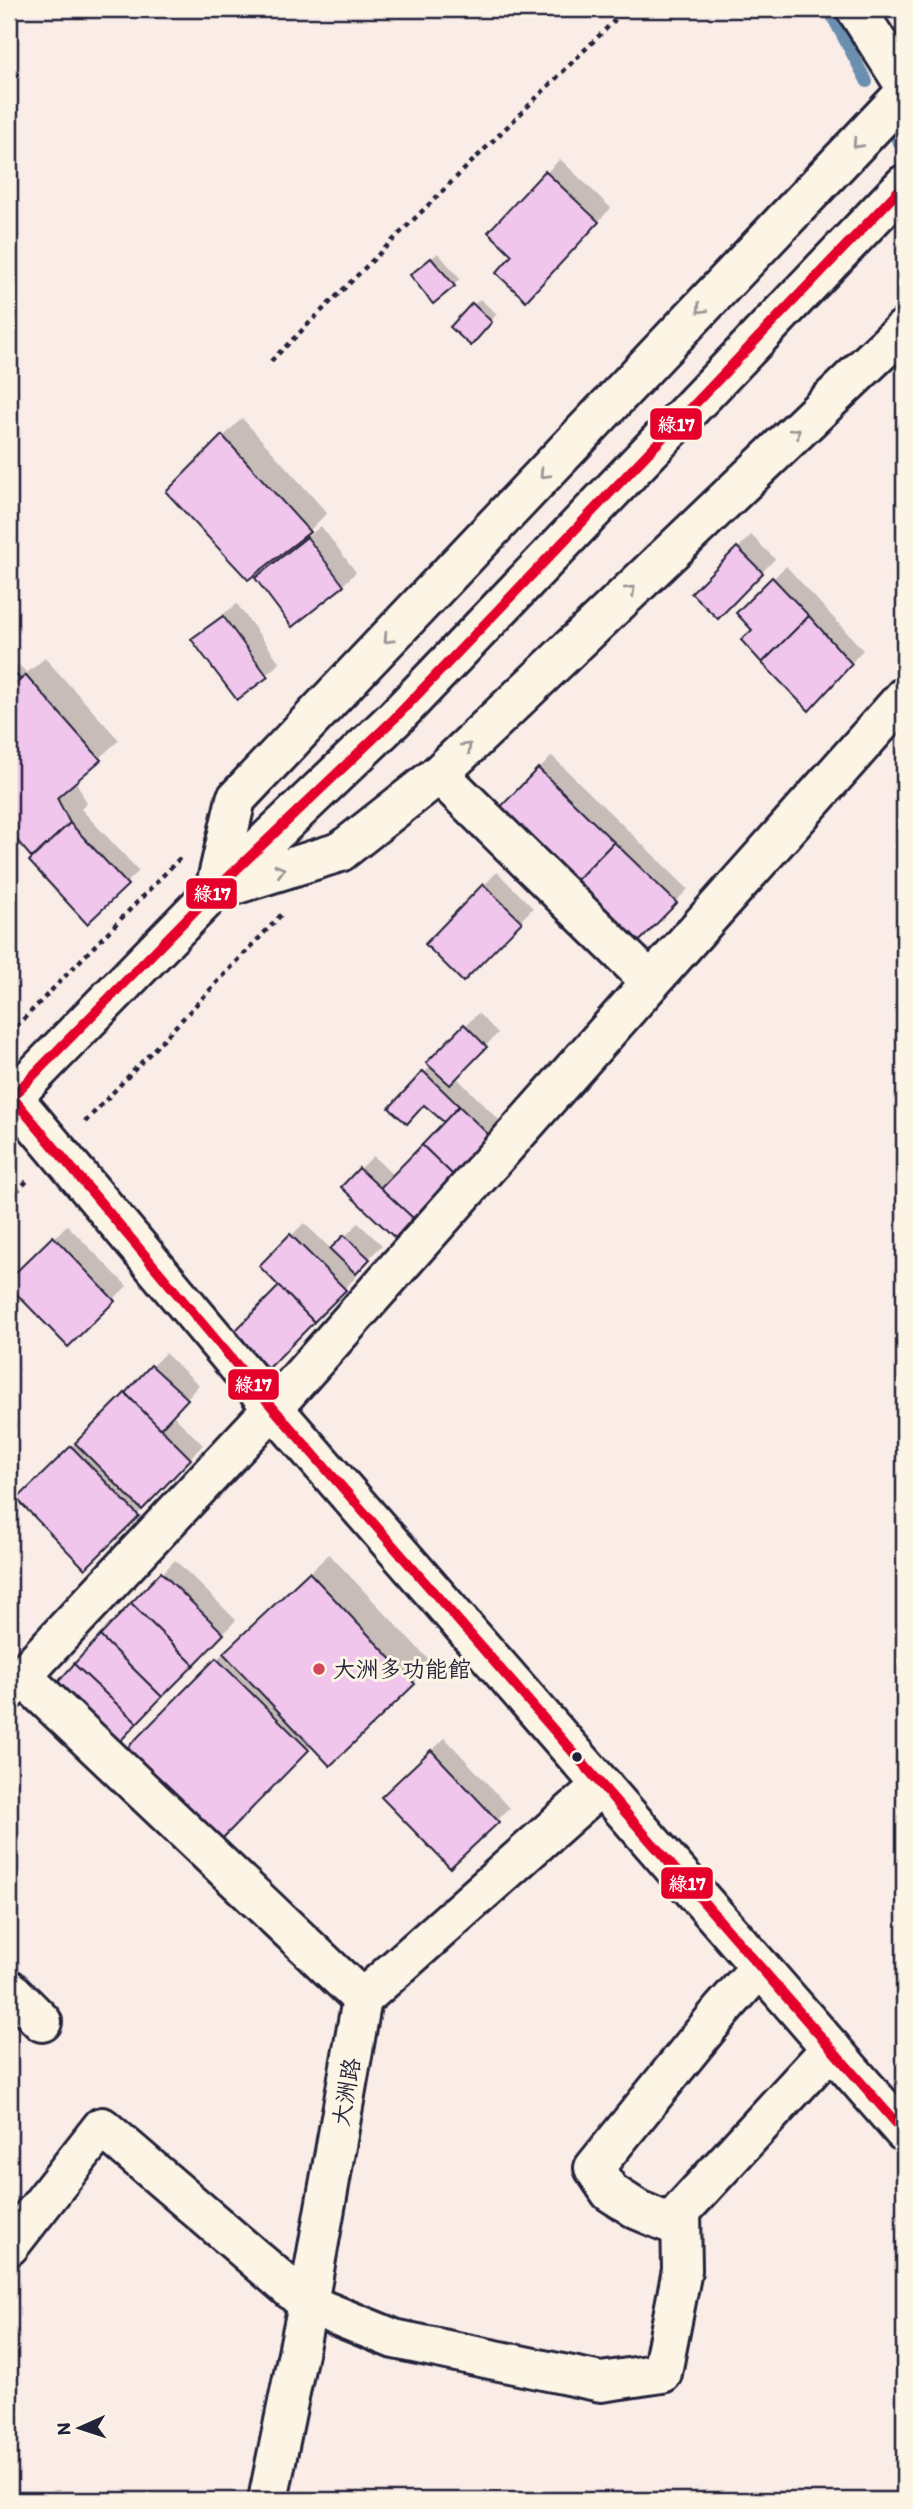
<svg xmlns="http://www.w3.org/2000/svg" width="913" height="2509" font-family="Itim,'LXGW WenKai TC',sans-serif">
  <rect width="100%" height="100%" fill="#faece7"/>
  <filter id="ink" filterUnits="userSpaceOnUse"><feTurbulence type="fractalNoise" baseFrequency=".0143" numOctaves="2"/><feDisplacementMap in="SourceGraphic" scale="14" xChannelSelector="R" yChannelSelector="G"/><feConvolveMatrix kernelMatrix="1 2 1 2 8 2 1 2 1" color-interpolation-filters="sRGB"/></filter>
  <g filter="url(#ink)">
    <!-- shadow -->
    <g fill="#0003">
      <polygon points="560,159 611,208 538,285 514,255 490,232"/>
      <polygon points="438,253 460,279 453,285 418,269"/>
      <polygon points="480,299 497,314 477,337 453,327"/>
      <polygon points="242,418 327,513 304,536 306,538 321,526 356,572 343,585 257,578 276,560 274,558 168,492"/>
      <polygon points="751,535 775,559 718,617 694,593"/>
      <polygon points="786,566 863,650 821,696 738,613"/>
      <polygon points="237,604 280,663 238,698 194,639 207,626"/>
      <polygon points="45,658 119,740 75,780 87,803 81,809 139,871 87,921 9,828 9,673 18,664 27,673"/>
      <polygon points="552,756 688,889 630,948 495,815"/>
      <polygon points="497,872 533,908 463,979 428,944"/>
      <polygon points="478,1013 498,1033 456,1077 502,1123 408,1222 343,1187 373,1156 394,1176 446,1122 425,1103 391,1108 432,1065 429,1063"/>
      <polygon points="304,1223 332,1250 358,1223 382,1245 355,1273 357,1276 268,1366 281,1286 261,1266"/>
      <polygon points="67,1225 127,1286 68,1344 9,1284"/>
      <polygon points="165,1353 199,1385 172,1414 203,1445 149,1500 150,1502 85,1566 20,1499"/>
      <polygon points="329,1554 433,1664 330,1764 312,1745 217,1842 126,1752 230,1646 231,1648"/>
      <polygon points="175,1560 236,1620 114,1746 53,1690"/>
      <polygon points="445,1738 510,1808 450,1866 397,1784"/>
    </g>
    <g fill="none" stroke-linecap="round" stroke-linejoin="round">
      <!-- stream -->
      <g stroke="#6b8faf" stroke-width="12">
        <polyline points="828,9 867,82"/>
        <polyline points="896,138 904,150"/>
      </g>
    </g>
    <!-- building -->
    <g fill="#f1c6ed" stroke="#22223b" stroke-width="2">
      <polygon points="545,171 599,222 526,301 496,273 512,255 488,232"/>
      <polygon points="431,258 455,286 433,304 410,275"/>
      <polygon points="472,303 492,322 471,346 450,327"/>
      <polygon points="222,435 310,532 248,580 166,492"/>
      <polygon points="307,537 344,586 292,627 255,578"/>
      <polygon points="737,547 763,573 718,619 691,593"/>
      <polygon points="772,577 809,616 762,663 741,640 752,630 736,613"/>
      <polygon points="223,616 268,677 237,700 191,639"/>
      <polygon points="809,616 852,664 809,711 762,663"/>
      <polygon points="10,669 21,680 9,690 9,670"/>
      <polygon points="26,675 101,760 57,798 70,823 32,858 9,831 9,690"/>
      <polygon points="538,768 614,842 568,889 493,815"/>
      <polygon points="70,823 128,885 87,924 29,861"/>
      <polygon points="614,842 677,903 630,951 568,889"/>
      <polygon points="483,884 522,922 463,982 425,944"/>
      <polygon points="464,1024 487,1047 450,1085 426,1063"/>
      <polygon points="423,1071 459,1106 444,1122 424,1105 407,1124 389,1108"/>
      <polygon points="459,1106 491,1137 454,1176 422,1145"/>
      <polygon points="422,1145 454,1176 413,1218 380,1188"/>
      <polygon points="359,1168 413,1218 395,1238 341,1187"/>
      <polygon points="290,1234 346,1290 314,1322 259,1266"/>
      <polygon points="344,1235 370,1259 356,1274 330,1249"/>
      <polygon points="53,1236 115,1301 68,1347 9,1286 9,1279"/>
      <polygon points="279,1286 314,1322 268,1369 233,1333"/>
      <polygon points="151,1365 188,1399 160,1429 125,1393"/>
      <polygon points="125,1393 191,1459 142,1510 75,1443"/>
      <polygon points="71,1446 139,1516 85,1569 17,1499"/>
      <polygon points="161,1572 224,1634 194,1665 131,1603"/>
      <polygon points="309,1572 415,1684 330,1766 223,1653"/>
      <polygon points="131,1603 194,1665 162,1697 100,1636"/>
      <polygon points="100,1636 162,1697 137,1723 74,1664"/>
      <polygon points="216,1658 309,1750 217,1844 123,1752"/>
      <polygon points="74,1664 137,1723 114,1748 51,1690"/>
      <polygon points="431,1750 499,1822 450,1868 381,1797"/>
    </g>
    <g fill="none" stroke-linecap="round" stroke-linejoin="round">
      <defs>
        <g id="minor">
          <polyline points="856,9 904,84"/>
          <polyline points="439,774 651,982"/>
          <polyline points="224,888 340,852 439,774 904,329"/>
          <polyline points="215,890 236,799 904,94"/>
          <polyline points="9,1093 273,1408 904,2132"/>
          <polyline points="9,1101 215,890 395,718 904,185"/>
          <polyline points="22,1676 362,1999"/>
          <polyline points="9,1690 273,1408 904,697"/>
          <polyline points="9,1989 42,2022"/>
          <polyline points="681,2228 638,2210 610,2192 594,2168 722,2010 760,1967"/>
          <polyline points="9,2246 102,2127 308,2304 394,2339 601,2382 662,2373 682,2270 681,2211 831,2048"/>
          <polyline points="268,2500 308,2304 362,1999 602,1785"/>
        </g>
      </defs>
      <!-- minor casing -->
      <use href="#minor" stroke="#22223b" stroke-width="44"/>
      <!-- path -->
      <g stroke="#22223b" stroke-width="4.5" stroke-dasharray="5 5" stroke-linecap="butt">
        <polyline points="271,361 626,9"/>
        <polyline points="9,1034 180,858"/>
        <polyline points="85,1122 281,915"/>
        <polyline points="9,1199 29,1179"/>
      </g>
      <!-- minor -->
      <use href="#minor" stroke="#fcf5e5" stroke-width="38"/>
      <defs>
        <polyline id="bus-1" points="904,185 395,718 215,890 12,1097 273,1408 904,2132"/>
      </defs>
      <!-- bus-1 casing -->
      <use href="#bus-1" stroke="#fcf5e5" stroke-width="16"/>
      <!-- bus-1 -->
      <use href="#bus-1" stroke="#e4002b" stroke-width="10"/>
    </g>
    <!-- one-way arrows -->
    <defs><path id="oneway-chevron" d="M-2-3.5L2.5 0L-2 3.5" fill="none" stroke-width="1.6" stroke-linecap="round" stroke-linejoin="round" transform="scale(1.75)"/></defs>
    <g stroke="#9a9698">
      <use href="#oneway-chevron" transform="translate(857 144) rotate(133)"/>
      <use href="#oneway-chevron" transform="translate(701 309) rotate(133)"/>
      <use href="#oneway-chevron" transform="translate(796 432) rotate(-44)"/>
      <use href="#oneway-chevron" transform="translate(544 474) rotate(133)"/>
      <use href="#oneway-chevron" transform="translate(631 590) rotate(-44)"/>
      <use href="#oneway-chevron" transform="translate(388 639) rotate(133)"/>
      <use href="#oneway-chevron" transform="translate(467 747) rotate(-44)"/>
      <use href="#oneway-chevron" transform="translate(280 870) rotate(-17)"/>
    </g>
  </g>
  <!-- markers -->
  <circle fill="#d1495b" stroke="#fcf5e5" stroke-width="2.5" cx="319" cy="1669" r="7"/>
  <circle fill="#22223b" stroke="#fcf5e5" stroke-width="2.5" cx="577" cy="1757" r="6"/>
  <g text-anchor="middle" dominant-baseline="central" stroke-width="6" stroke-linejoin="round" paint-order="stroke">
    <!-- poi labels -->
    <g font-size="23" fill="#22223b" stroke="#fcf5e5" text-anchor="start">
      <text x="333" y="1669">大洲多功能館</text>
    </g>
    <!-- street labels -->
    <g font-size="23" fill="#22223b" stroke="#fcf5e5">
      <text transform="translate(346 2092) rotate(-80)">大洲路</text>
    </g>
  </g>
  <g stroke="#fcf5e5" stroke-width="2.5">
    <rect x="649" y="407" width="54" height="34" rx="7" fill="#e4002b"/>
    <rect x="185" y="877" width="53" height="33" rx="7" fill="#e4002b"/>
    <rect x="227" y="1368" width="53" height="33" rx="7" fill="#e4002b"/>
    <rect x="660" y="1866" width="54" height="34" rx="7" fill="#e4002b"/>
  </g>
  <g font-size="19" text-anchor="middle" font-weight="bold" fill="#fff">
    <text x="676" y="431">綠17</text>
    <text x="212" y="900">綠17</text>
    <text x="253" y="1391">綠17</text>
    <text x="687" y="1890">綠17</text>
  </g>
  <!-- margin -->
  <rect width="913" height="2509" fill="none" stroke="#fcf5e5" stroke-width="35"/>
  <rect x="18" y="18" width="878" height="2474" fill="none" stroke="#22223b" stroke-width="2.5" filter="url(#ink)"/>
  <!-- north arrow -->
  <g transform="translate(80 2428) rotate(267)" stroke="#fcf5e5" stroke-width="5" paint-order="stroke">
  <path d="M0-5L12 26L0 18L-12 26Z" fill="#22223b"/>
  <text y="-10" font-size="19" font-weight="bold" text-anchor="middle" fill="#22223b">N</text>
  </g>
</svg>
